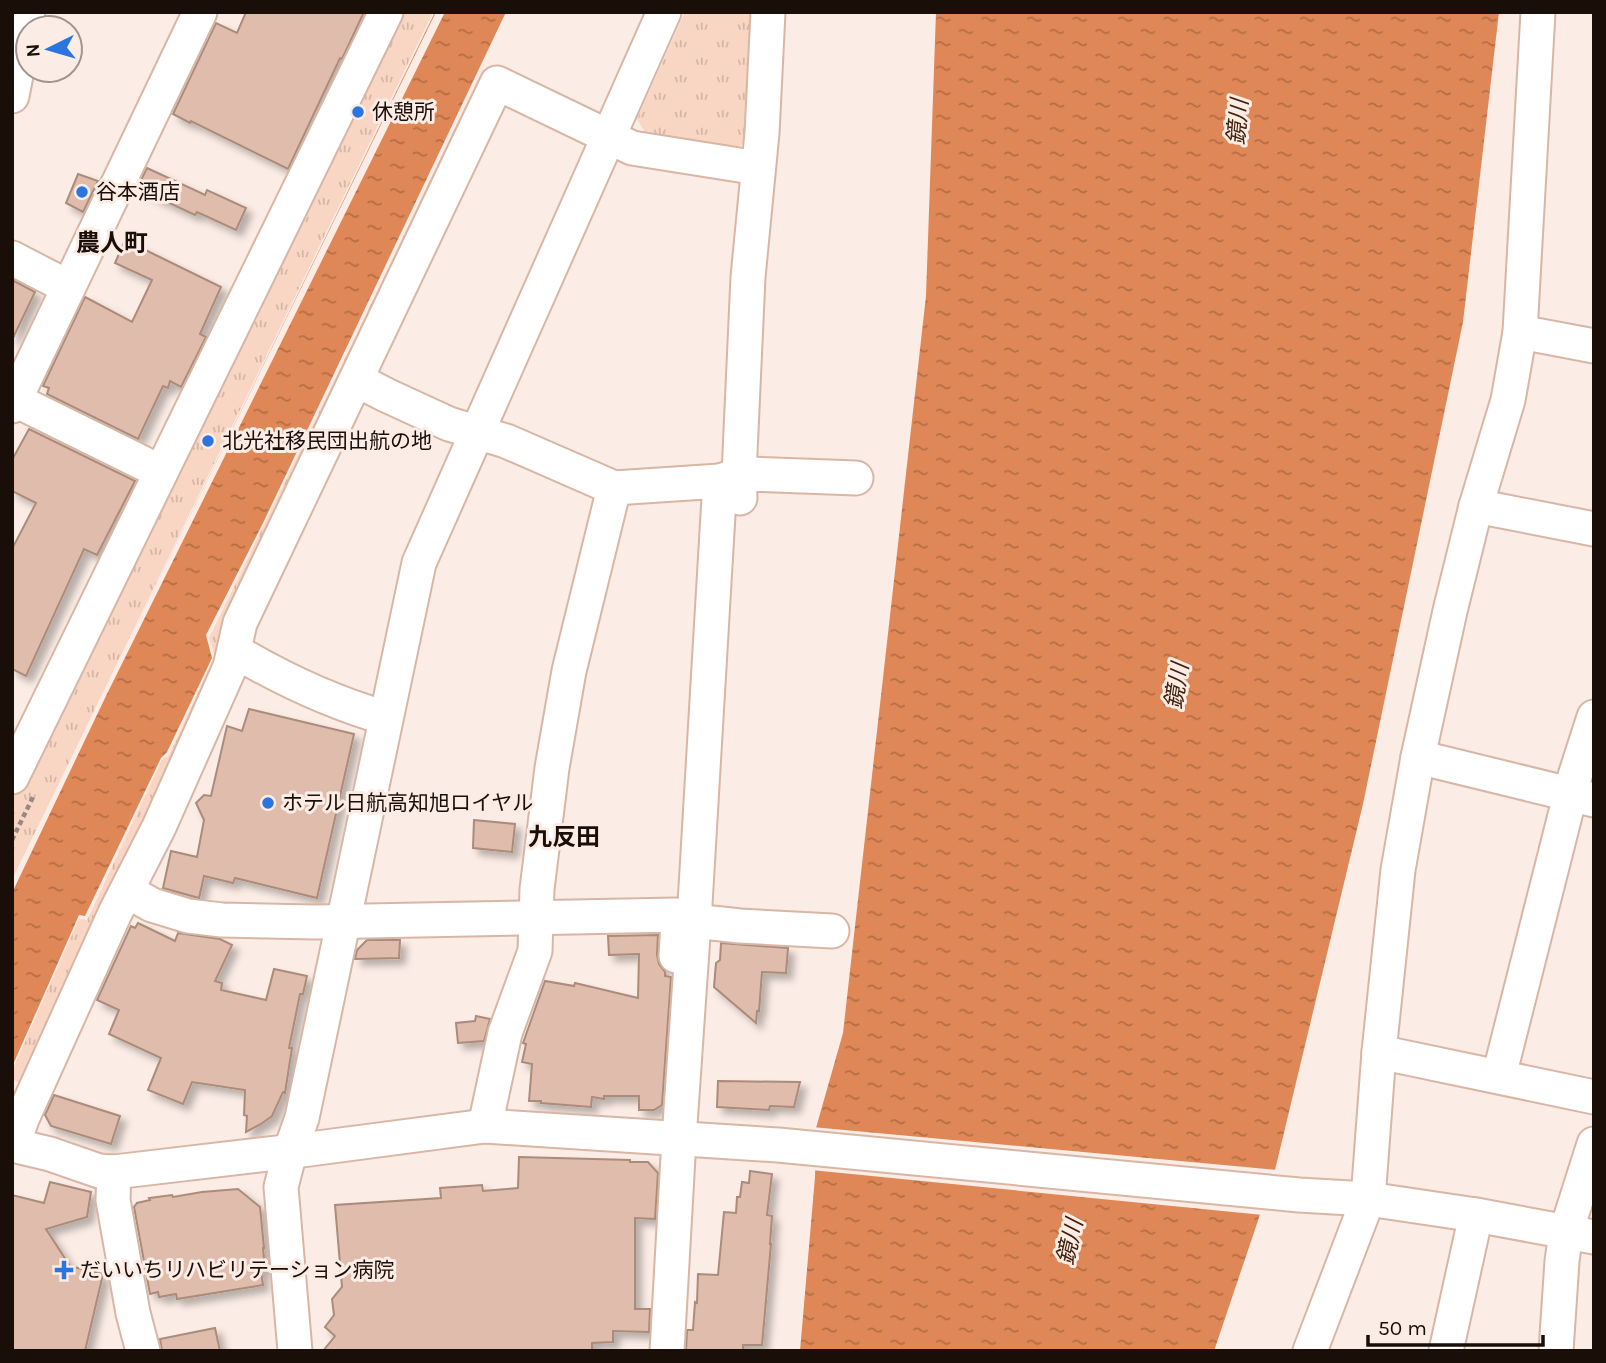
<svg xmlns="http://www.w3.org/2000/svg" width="1606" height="1363" font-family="Karla,'Noto Sans JP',sans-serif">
  <defs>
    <pattern id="park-tufts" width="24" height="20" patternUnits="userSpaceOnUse" patternTransform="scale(1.75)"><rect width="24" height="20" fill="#f9d5c3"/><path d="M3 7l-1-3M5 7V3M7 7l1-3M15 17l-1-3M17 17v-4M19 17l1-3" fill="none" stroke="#d5b6a6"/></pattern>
    <pattern id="water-ripples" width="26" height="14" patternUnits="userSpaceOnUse" patternTransform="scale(1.75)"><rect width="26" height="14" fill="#df8756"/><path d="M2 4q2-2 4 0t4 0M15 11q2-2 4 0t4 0" fill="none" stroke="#b46d45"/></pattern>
    <filter id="shadow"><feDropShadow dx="6" dy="6" stdDeviation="3.5" flood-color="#0004"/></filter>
  </defs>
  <rect width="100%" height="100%" fill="#fbece5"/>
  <!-- park -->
  <g fill="url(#park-tufts)">
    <polygon points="401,12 433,12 12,880 12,799"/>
    <polygon points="685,12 758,12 753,135 731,153 650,141 637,119"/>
    <polygon points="483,69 492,73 227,650 23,1085 12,1079 12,1071 79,919 87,920 162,760 169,755 215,656 209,638 337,375"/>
  </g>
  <!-- water -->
  <g fill="url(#water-ripples)">
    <polygon points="435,12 506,12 263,523 206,635 212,658 167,752 161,758 85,916 79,915 12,1067 12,882"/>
    <polygon points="936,12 1499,12 1463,322 1363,804 1275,1170 1214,1351 800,1351 815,1177 816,1128 843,1033 926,296"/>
  </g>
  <!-- pier -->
  <g fill="#fbece5">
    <polygon points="436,12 445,12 105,698 12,893 12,880"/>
    <polygon points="812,1127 1278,1170 1263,1215 811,1170"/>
  </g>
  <!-- building -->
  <g fill="#dfbcab" stroke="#ab8b7a" stroke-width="2" filter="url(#shadow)">
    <polygon points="246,12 364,12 342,59 340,58 288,169 191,121 190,123 173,114 216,23 237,33"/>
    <polygon points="147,168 205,195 207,190 246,208 236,230 197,212 195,215 137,188"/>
    <polygon points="78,174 98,181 83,212 66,203"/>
    <polygon points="125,240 221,287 200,334 206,337 181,387 170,381 168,388 163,386 138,439 47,394 49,388 43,386 85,297 132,322 152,280 115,263"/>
    <polygon points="12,280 35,292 12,340"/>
    <polygon points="29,429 135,481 97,555 84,549 26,676 12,669 12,549 36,503 12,491 12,460"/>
    <polygon points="249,709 354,734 317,898 235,878 233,883 204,876 199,898 163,888 171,851 197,857 204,820 196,803 204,795 211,796 227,726 242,731"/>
    <polygon points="474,820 515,824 512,852 473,848"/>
    <polygon points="138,923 175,941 178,933 220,939 232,945 215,981 222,983 221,990 266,1000 274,969 307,976 303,994 300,994 289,1048 292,1048 285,1093 283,1092 272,1116 261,1124 246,1132 247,1116 244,1115 245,1090 192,1082 183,1104 148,1090 161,1058 109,1034 119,1010 97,1000 131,926 135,928"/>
    <polygon points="658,935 657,955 659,964 665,972 665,976 671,977 662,1105 654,1110 639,1110 639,1096 604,1096 604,1099 592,1097 591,1107 541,1103 541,1101 529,1101 532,1064 522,1062 526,1044 523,1043 545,981 574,986 575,983 638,998 639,954 609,955 608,936"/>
    <polygon points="367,940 400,940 399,958 355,959 357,950"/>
    <polygon points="721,943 788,948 786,973 762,972 759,1011 757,1011 756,1023 714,987 716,963 720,960"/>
    <polygon points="476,1016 490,1019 484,1041 458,1043 456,1023 475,1021"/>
    <polygon points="718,1081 800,1082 794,1107 770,1106 769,1110 717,1107"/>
    <polygon points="54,1095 120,1116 111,1144 51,1126 45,1115"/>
    <polygon points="519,1157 630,1160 630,1162 648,1162 658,1173 655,1219 635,1218 635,1309 650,1309 649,1332 613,1331 613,1342 592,1343 592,1351 323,1351 335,1336 325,1327 334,1315 332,1299 342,1287 335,1205 441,1198 440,1188 482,1185 483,1191 518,1188"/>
    <polygon points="750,1171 772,1174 767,1215 772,1216 770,1244 771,1244 762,1345 743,1345 743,1351 686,1351 687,1330 693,1330 695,1302 697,1303 698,1274 718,1275 724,1212 736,1213 737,1197 740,1197 742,1182 749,1183"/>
    <polygon points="50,1182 91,1192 87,1217 46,1229 70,1266 103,1274 85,1351 12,1351 12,1195 44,1203"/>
    <polygon points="238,1189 260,1207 264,1248 263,1248 265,1270 261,1272 263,1285 177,1299 176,1294 159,1297 158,1292 150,1294 134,1207 137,1203 150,1200 149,1198 172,1195 173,1197 202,1192"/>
    <polygon points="215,1328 220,1351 162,1351 160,1339"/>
  </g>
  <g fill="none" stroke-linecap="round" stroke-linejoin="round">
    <defs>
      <g id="minor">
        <polyline points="12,96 28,12"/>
        <polyline points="12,258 68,287"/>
        <polyline points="1520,332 1594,346"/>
        <polyline points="357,380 386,395 449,424 506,441 614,488 720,481"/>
        <polyline points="15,400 161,472"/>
        <polyline points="12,406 200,12"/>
        <polyline points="740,498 739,475 749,474 856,478"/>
        <polyline points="1476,506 1594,529"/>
        <path d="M235,651C282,679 334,703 386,718"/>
        <polyline points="1418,757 1594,800"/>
        <polyline points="12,777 386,12"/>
        <polyline points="127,891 152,905 188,916 222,920 315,922 676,915 678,922 676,956"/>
        <polyline points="694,921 740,926 832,931"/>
        <polyline points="1379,1052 1594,1097"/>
        <polyline points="1499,1076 1575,776 1594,717"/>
        <polyline points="485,1126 505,1033 535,951 537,889 552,768 569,671 614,488"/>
        <polyline points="12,1145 50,1154 99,1171 114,1172 302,1150 485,1126 778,1145 1299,1195 1368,1199 1476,1215 1594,1237"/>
        <polyline points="13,1145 22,1119 115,913 159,827 230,667 240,623 497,83 632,148 758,168"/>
        <polyline points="114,1172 113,1200 133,1313 143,1351"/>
        <polyline points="295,1351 281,1187 290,1152 302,1118 419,563 664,12"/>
        <polyline points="667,1351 679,1139 694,921 720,481 739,475 748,277 762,133 768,12"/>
        <polyline points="1310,1351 1368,1199 1379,1052 1398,870 1418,757 1450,611 1476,506 1508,400 1520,332 1538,12"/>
        <polyline points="1446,1351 1476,1215"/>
        <polyline points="1556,1351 1562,1261 1566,1232 1594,1144"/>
      </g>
    </defs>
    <!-- minor casing -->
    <use href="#minor" stroke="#d8b6a5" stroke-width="37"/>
    <!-- path -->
    <polyline stroke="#978983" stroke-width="4.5" stroke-dasharray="5 3.5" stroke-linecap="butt" points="12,840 33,797"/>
    <!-- minor -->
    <use href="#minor" stroke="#fff" stroke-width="33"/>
  </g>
  <!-- markers -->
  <g fill="#2b75e1" stroke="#fbece5" stroke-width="2.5">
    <circle cx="358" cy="112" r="7"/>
    <circle cx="82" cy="192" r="7"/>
    <circle cx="208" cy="441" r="7"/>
    <circle cx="268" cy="803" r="7"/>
    <path d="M60.5 1259.5h7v7h7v7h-7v7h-7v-7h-7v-7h7z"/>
  </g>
  <g text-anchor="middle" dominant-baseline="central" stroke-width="6" stroke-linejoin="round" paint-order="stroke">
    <!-- poi labels -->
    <g font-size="21" fill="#1a0e08" stroke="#fbece5" text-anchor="start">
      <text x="372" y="112">休憩所</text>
      <text x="96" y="192">谷本酒店</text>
      <text x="222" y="441">北光社移民団出航の地</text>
      <text x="282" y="803">ホテル日航高知旭ロイヤル</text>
      <text x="80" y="1270">だいいちリハビリテーション病院</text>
    </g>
    <!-- water labels -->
    <g font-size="23" font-style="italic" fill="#43200c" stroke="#fbece5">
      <text transform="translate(1238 122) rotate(-85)">鏡川</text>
      <text transform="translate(1177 686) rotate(-81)">鏡川</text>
      <text transform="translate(1070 1242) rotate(-77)">鏡川</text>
    </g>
    <!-- quarter labels -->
    <g font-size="24" font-weight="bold" fill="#1a0e08" stroke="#fbece5">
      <text x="112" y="243">農人町</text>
      <text x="564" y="837">九反田</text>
    </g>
  </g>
  <!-- border -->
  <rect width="1606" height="1363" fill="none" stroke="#1a0e08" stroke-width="28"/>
  <!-- north arrow -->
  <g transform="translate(49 49) rotate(265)"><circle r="33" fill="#fbece5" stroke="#a1938d" stroke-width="2"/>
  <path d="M0-5L12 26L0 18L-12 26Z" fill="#2b75e1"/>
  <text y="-10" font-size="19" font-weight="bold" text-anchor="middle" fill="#1a0e08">N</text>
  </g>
  <!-- scale -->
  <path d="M1368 1335v10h175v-10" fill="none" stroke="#1a0e08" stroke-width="3.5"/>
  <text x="1378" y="1335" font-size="21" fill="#1a0e08" stroke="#fbece5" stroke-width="5" paint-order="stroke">50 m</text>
</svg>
